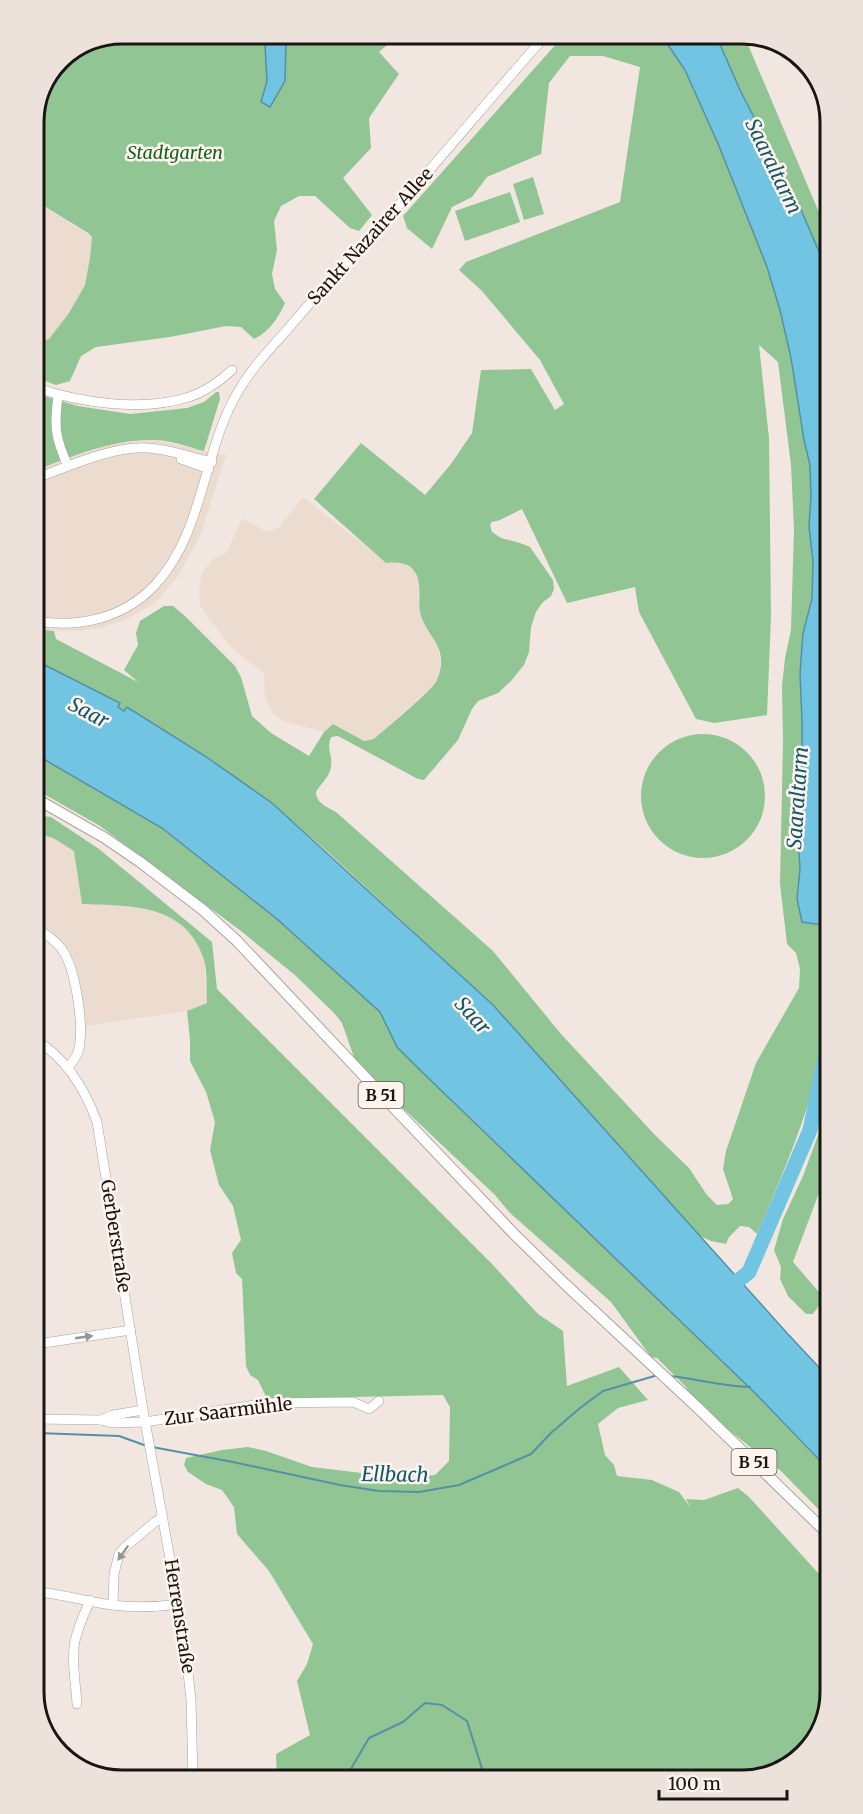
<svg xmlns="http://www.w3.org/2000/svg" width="863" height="1814" font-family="Merriweather,serif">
  <rect width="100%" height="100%" fill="#f1e7e0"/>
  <!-- built -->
  <g fill="#ecdccf">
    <polygon points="33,193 41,204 92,237 90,258 85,285 69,313 49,339 34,343"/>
    <polygon points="156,440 226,455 201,533 179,575 156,602 129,618 104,627 80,631 43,630 35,629 34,471 90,450 116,443"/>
    <polygon points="303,497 386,562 402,562 415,571 420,583 418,596 421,615 438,646 441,662 437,682 374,739 364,741 333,724 324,732 283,721 272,712 265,696 264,674 231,647 200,606 199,590 202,573 213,559 227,552 242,518 267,532 279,527"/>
    <polygon points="35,833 53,838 74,851 129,906 157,912 174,918 193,935 204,959 207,1004 187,1011 86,1026 81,991 75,962 67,948 51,931 35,923"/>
    <polygon points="38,1697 50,1723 66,1760 38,1722"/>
  </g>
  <!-- green -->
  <g fill="#91c694" fill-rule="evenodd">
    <path d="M121,33H401L379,52L399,74L369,118L371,148L343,178L372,215L359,231L350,228L315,196H299L281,206L274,221L277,250L272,274L275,289L285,303C279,317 269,332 254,339L241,327L226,326L170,337L96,347L81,356L70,381L56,385L34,377V343L49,339L69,313L85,285L90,258L92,237L88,233L41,204L33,193V116L59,59Z"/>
    <path d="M566,33H660L685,70L719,146L767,267L780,310L791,358L804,440L810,465L811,497L809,526L813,561L812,599L803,633L800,674L802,720V787L797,826L800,868L797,899L822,925L828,895C828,932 830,969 828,1005C823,1081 791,1154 762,1223L757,1234L749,1227L740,1226L729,1237L726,1244L711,1241L700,1236L493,1005L331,855L272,803L205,756L127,707L125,711L117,707L119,703L35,660V629L54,631L56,639L138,682L124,670L138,645L136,633L140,621L164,606H173L185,616L235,666L241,677L252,716L271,733L309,756L324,732L333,724L364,741L374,739C384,730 434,689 437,680C451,646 426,638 420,612C418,599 422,582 415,572C408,562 397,562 386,563L314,499L361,443L425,495L451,464L472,433L481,370L531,369L555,410L564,404L540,360L482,291L459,270L466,262L620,202L640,67L603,56H570L549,83L541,154L487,177L472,197L452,207L432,249L407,228L403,216ZM759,345L778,362L791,465L794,529L791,630L785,658L782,686L783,741L780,884L787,944L796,953L800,969L799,988L756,1063L726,1151L723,1169L733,1199L728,1204L717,1205L707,1195L689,1168L655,1135L561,1034L493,951L336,812C327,807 316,803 316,792C321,783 329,778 331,767C333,754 326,751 331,737L338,736L418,779L424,780L458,740L472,709L478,701L498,693L511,681L524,665L529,652L531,627L536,612L542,603L551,596L554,589L553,580L530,547L520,543L501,538L492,532L490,525L492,522L500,520L522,509L567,603L635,587L639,612L696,719L714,723L767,715L771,616L769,438Z"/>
    <polygon points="715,33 742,33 746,40 826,229 826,268 799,205 740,90"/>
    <polygon points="533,177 544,214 524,220 513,184"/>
    <polygon points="510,192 520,222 465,241 455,211"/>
    <path d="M216,392H219L220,399L204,451C188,447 171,440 154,440C112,439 73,456 34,471V393L78,406L130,414L187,408L204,402Z"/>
    <circle cx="703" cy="796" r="62"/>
    <polygon points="35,754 162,828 277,919 380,1012 397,1047 420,1070 756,1394 829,1470 829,1520 781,1471 721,1424 686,1392 687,1388 657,1358 651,1357 611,1302 510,1213 495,1195 406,1111 369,1079 355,1060 342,1023 334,1013 296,976 241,931 100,826 35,789"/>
    <path d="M35,815L51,817L99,849L212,942L217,989L492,1264L538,1314L563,1331L567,1386L619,1367L648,1400L618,1408L598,1424L605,1455L614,1465L617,1476L652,1480L679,1492L691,1508L686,1499L704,1500L738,1488L749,1497L830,1586V1693L815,1742L771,1776L277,1780L276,1754L310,1735L297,1681L307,1664L313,1644L269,1571L237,1534L234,1507L222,1490L206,1484L188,1472L184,1465L186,1458L222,1450L248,1447L266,1451L312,1467L403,1478L435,1475L449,1461L450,1407L443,1395L267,1399L258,1380L250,1375L246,1366L242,1279L236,1273L232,1253L241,1240L233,1206L219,1185L210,1150L215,1122L206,1092L190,1061V1040L187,1011L207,1003C206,989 208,970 203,957C184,903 130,906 82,904L74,851L53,838L35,833Z"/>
    <polygon points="828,1108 828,1169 793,1262 824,1298 813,1314 806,1314 788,1296 780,1279 781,1267 774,1250 783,1219 803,1176"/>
  </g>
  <!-- water -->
  <g fill="#71c5e2" stroke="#5690a4" stroke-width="1.5">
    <polygon points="273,33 282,33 286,42 285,81 270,107 261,102 267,81 265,45"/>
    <path d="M660,33H715L740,90L799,205L826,268L827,837L825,842C833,866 827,901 822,925L802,922L797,899L800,868L797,826L802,787V720L800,674L803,633L812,599L813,561L809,526L811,497L810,465L804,440L791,358L780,310L767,267L719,146L685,70Z"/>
    <polygon points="35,660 120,703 118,707 124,711 127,707 205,756 272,803 493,1005 786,1332 829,1378 829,1470 756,1394 420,1070 397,1047 380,1012 277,919 162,828 35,754"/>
  </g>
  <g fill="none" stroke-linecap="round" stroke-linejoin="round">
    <!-- stream -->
    <g stroke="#5690a4" stroke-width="2">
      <path d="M670,1376C697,1379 723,1386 750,1387"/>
      <polyline points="37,1433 119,1436 147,1446"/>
      <polyline points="152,1447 233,1462 340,1485 379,1491 419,1492 459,1485 531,1454 552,1432 580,1408 603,1391 658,1375"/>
      <polyline points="345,1779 369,1738 403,1722 425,1703 442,1705 467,1721 485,1778"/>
    </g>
    <!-- river -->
    <polyline stroke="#71c5e2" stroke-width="15" points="725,1291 749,1272 810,1130 828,1044"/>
    <defs>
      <g id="minor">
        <path d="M34,387C80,403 142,412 189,397C205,392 220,381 232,370"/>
        <path d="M58,396C54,426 55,438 68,466"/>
        <polyline points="181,459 209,469"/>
        <path d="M34,479C67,467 112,446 147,448C169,449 190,457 212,462"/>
        <path d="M35,621C79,628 123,619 155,585C205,531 202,451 239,390C252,368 270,349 287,330C319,292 353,255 387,218C442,158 493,94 548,33"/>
        <path d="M36,929C46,934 54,939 61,948C76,968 85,1029 78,1052C76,1058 72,1063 68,1067"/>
        <path d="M36,1040C67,1059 85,1089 97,1122L143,1410L184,1636L191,1700L193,1780"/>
        <polyline points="37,1344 131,1330"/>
        <polyline points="37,1419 101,1420 112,1423 145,1422 268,1403 353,1402 369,1409 379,1401"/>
        <polyline points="101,1420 113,1415 143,1410"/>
        <path d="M37,1592C63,1594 87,1602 112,1605C135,1608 157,1607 179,1604"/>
        <polyline points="113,1605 114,1574 119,1554 125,1547 155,1522 163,1517"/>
        <path d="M77,1704C76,1684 71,1662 75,1641C78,1627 84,1614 90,1600"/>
      </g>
      <polyline id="major" points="35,798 105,838 140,862 203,910 237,941 397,1111 514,1234 565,1284 698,1408 830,1536"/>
    </defs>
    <!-- minor casing -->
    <use href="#minor" stroke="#aba29b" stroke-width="10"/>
    <!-- major casing -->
    <use href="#major" stroke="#aba29b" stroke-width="12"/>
    <!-- minor -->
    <use href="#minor" stroke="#fff" stroke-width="9"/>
    <!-- major -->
    <use href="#major" stroke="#fff" stroke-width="10"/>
    <!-- rail -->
    <polyline stroke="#322e2b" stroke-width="2" stroke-dasharray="9 4.5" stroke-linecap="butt" points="38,1705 59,1752"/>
  </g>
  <!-- one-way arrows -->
  <defs><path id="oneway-solid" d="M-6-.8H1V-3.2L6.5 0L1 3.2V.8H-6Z" transform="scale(1.5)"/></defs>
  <g fill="#979694">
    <use href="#oneway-solid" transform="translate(84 1337) rotate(-8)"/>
    <use href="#oneway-solid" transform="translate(123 1553) rotate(125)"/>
  </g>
  <g text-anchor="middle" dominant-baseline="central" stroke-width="5" stroke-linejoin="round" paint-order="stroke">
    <!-- shield labels -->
    <g fill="#fef4ed" stroke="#5d5854" stroke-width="1.5">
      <rect x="358.5" y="1082" width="45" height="26" rx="4.5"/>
      <rect x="731.5" y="1449" width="45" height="26" rx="4.5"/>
    </g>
    <g font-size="16" font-weight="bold" fill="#181512">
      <text x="381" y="1095">B 51</text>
      <text x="754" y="1462">B 51</text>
    </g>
    <!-- park labels -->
    <g font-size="18" font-style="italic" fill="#146224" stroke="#fef4ed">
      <text x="175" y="152">Stadtgarten</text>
    </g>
    <!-- street labels -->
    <g font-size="18" fill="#181512" stroke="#fef4ed">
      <text transform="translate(370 236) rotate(-48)">Sankt Nazairer Allee</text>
      <text transform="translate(116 1236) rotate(81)">Gerberstraße</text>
      <text transform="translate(228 1411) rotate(-7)">Zur Saarmühle</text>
      <text transform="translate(180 1616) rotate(81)">Herrenstraße</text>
    </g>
    <!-- water labels -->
    <g font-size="20" font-style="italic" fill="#13596c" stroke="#fef4ed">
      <text transform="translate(774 166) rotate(64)">Saaraltarm</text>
      <text transform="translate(89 712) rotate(28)">Saar</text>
      <text transform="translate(797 798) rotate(-86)">Saaraltarm</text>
      <text transform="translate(473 1015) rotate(48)">Saar</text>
      <text transform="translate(395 1474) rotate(1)">Ellbach</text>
    </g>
  </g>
  <!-- crop -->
  <path d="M0 0H863V1814H0ZM122 44H742A78 78 0 0 1 820 122V1692A78 78 0 0 1 742 1770H122A78 78 0 0 1 44 1692V122A78 78 0 0 1 122 44Z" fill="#ece2db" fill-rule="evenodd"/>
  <path fill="none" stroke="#181512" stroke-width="3" d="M122 44H742A78 78 0 0 1 820 122V1692A78 78 0 0 1 742 1770H122A78 78 0 0 1 44 1692V122A78 78 0 0 1 122 44Z"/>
  <!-- scale -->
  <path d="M659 1790v9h128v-9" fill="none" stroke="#181512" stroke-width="3"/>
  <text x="668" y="1790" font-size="18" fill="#181512" stroke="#fef4ed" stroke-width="4.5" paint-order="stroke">100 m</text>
</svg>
